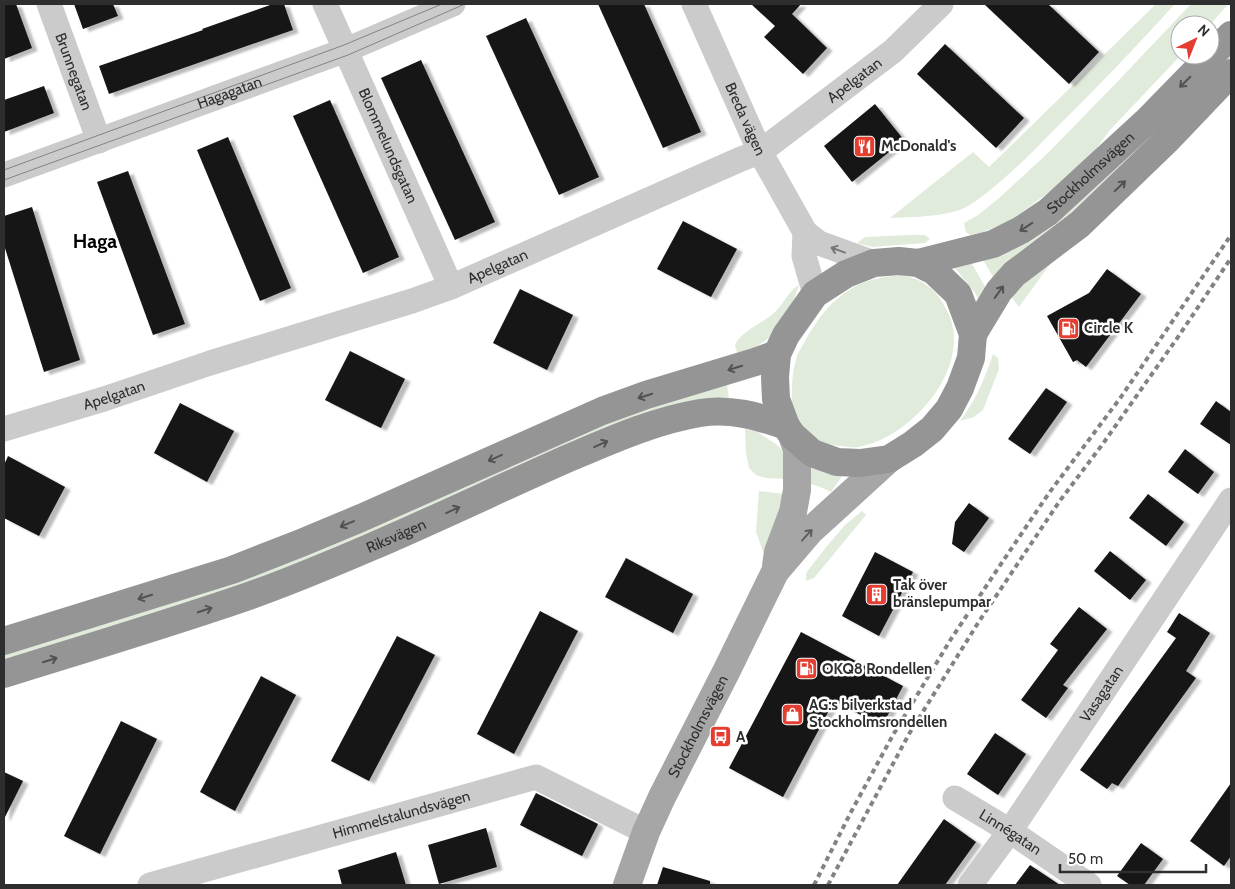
<svg xmlns="http://www.w3.org/2000/svg" width="1235" height="889" font-family="Cabin,sans-serif">
  <defs>
    <filter id="shadow"><feDropShadow dx="5.5" dy="3" stdDeviation="1" flood-color="#0004"/></filter>
  </defs>
  <rect width="100%" height="100%" fill="#fff"/>
  <!-- green -->
  <g fill="#e1ebdb">
    <path d="M1156,4H1175C1135,48 1094,91 1051,133C1030,155 1008,176 984,195C979,198 974,203 968,206C949,217 912,217 890,218L973,152L989,167Z"/>
    <polygon points="1191,4 1228,4 1210,25 1180,25 1180,55 1181,55 1110,130 1087,161 1049,192 1010,221 980,233 970,235 966,232 964,223 978,215 998,199 1048,153 1119,80"/>
    <polygon points="1231,47 1231,61 1119,174 994,279 981,256"/>
    <polygon points="908,235 925,235 930,239 925,243 872,247 857,243 865,237"/>
    <polygon points="1064,245 1019,307 1010,295"/>
    <polygon points="969,259 986,288 979,300 975,293 952,264"/>
    <path d="M901,275C908,277 916,278 922,282C934,289 939,296 945,307C978,362 913,438 858,447C853,448 848,447 843,446C829,446 815,441 806,431C792,417 791,408 792,390C792,380 793,369 796,360C797,354 801,348 804,343C816,320 831,300 854,287C868,279 885,277 901,275Z"/>
    <path d="M799,285C789,317 773,346 737,353L735,345C740,332 763,323 774,313C783,305 790,289 799,285Z"/>
    <path d="M993,354L998,358L999,369L983,410L974,417L960,421C976,400 985,378 993,354Z"/>
    <polygon points="727,385 729,398 692,403 305,564 4,662 4,653 612,419 651,406"/>
    <polygon points="745,429 756,431 776,444 782,450 786,463 786,479 766,478 756,475 749,468 746,453"/>
    <polygon points="807,465 835,476 842,476 831,492 818,486 804,482"/>
    <polygon points="759,491 784,494 774,533 764,554 756,532"/>
    <polygon points="862,511 866,515 814,578 806,581 806,573 827,546 845,525"/>
  </g>
  <!-- building -->
  <g fill="#151515" filter="url(#shadow)">
    <polygon points="4,4 16,4 32,48 4,59"/>
    <polygon points="74,4 113,4 118,16 83,29"/>
    <polygon points="273,4 284,4 293,30 109,94 99,66 203,30 202,29"/>
    <polygon points="598,4 644,4 701,132 663,148"/>
    <polygon points="751,4 801,4 792,14 827,48 803,74 764,37 775,26"/>
    <polygon points="984,4 1048,4 1099,52 1069,84"/>
    <polygon points="526,18 599,177 559,195 486,36"/>
    <polygon points="945,44 1024,118 996,148 917,74"/>
    <polygon points="421,60 495,222 455,240 381,78"/>
    <polygon points="44,86 54,113 4,132 4,100"/>
    <polygon points="330,100 399,257 363,273 293,116"/>
    <polygon points="875,104 904,140 852,182 824,146"/>
    <polygon points="228,137 291,288 260,301 197,150"/>
    <polygon points="128,171 185,324 153,335 97,182"/>
    <polygon points="32,207 80,360 44,372 4,245 4,216"/>
    <polygon points="683,221 737,249 711,297 657,269"/>
    <polygon points="1107,269 1141,294 1086,367 1077,360 1073,362 1047,316 1089,293"/>
    <polygon points="520,289 573,315 547,370 493,343"/>
    <polygon points="350,351 405,379 381,428 325,400"/>
    <polygon points="1046,388 1067,402 1030,454 1008,439"/>
    <polygon points="1216,401 1231,412 1231,445 1200,424"/>
    <polygon points="180,403 234,431 207,482 154,453"/>
    <polygon points="1185,449 1214,472 1198,494 1168,472"/>
    <polygon points="8,456 65,487 39,536 4,518 4,465"/>
    <polygon points="1148,494 1184,522 1166,546 1129,518"/>
    <polygon points="969,503 989,518 964,552 952,544 955,522"/>
    <polygon points="1110,551 1146,580 1130,600 1094,571"/>
    <polygon points="875,552 913,572 879,636 842,616"/>
    <polygon points="626,558 693,594 673,633 605,597"/>
    <polygon points="1079,607 1107,629 1063,685 1068,688 1046,718 1021,700 1058,650 1050,644"/>
    <polygon points="540,611 578,631 514,754 477,734"/>
    <polygon points="1179,613 1210,633 1186,671 1196,678 1118,786 1112,783 1107,789 1080,770 1176,638 1167,632"/>
    <polygon points="801,632 903,686 882,726 834,701 783,797 729,768"/>
    <polygon points="397,636 435,655 369,781 331,761"/>
    <polygon points="261,676 296,695 235,811 200,792"/>
    <polygon points="121,721 157,739 100,854 64,836"/>
    <polygon points="995,733 1026,754 998,795 967,774"/>
    <polygon points="4,772 23,781 4,819"/>
    <polygon points="1231,783 1231,856 1224,866 1190,841"/>
    <polygon points="536,793 598,824 582,856 520,825"/>
    <polygon points="944,819 976,842 945,885 897,885"/>
    <polygon points="486,828 497,867 439,884 428,845"/>
    <polygon points="1141,843 1163,859 1144,885 1130,885 1117,876"/>
    <polygon points="396,852 406,885 342,885 338,870"/>
    <polygon points="1030,865 1060,885 1015,885"/>
    <polygon points="663,867 710,881 710,885 657,885"/>
  </g>
  <g fill="none" stroke-linecap="round" stroke-linejoin="round">
    <!-- minor -->
    <g stroke="#cbcbcb" stroke-width="25">
      <path id="s1" d="M49,4L99,141"/>
      <path id="s2" d="M325,4L451,287"/>
      <path id="s3" d="M694,4L760,152L805,232L819,243L874,263"/>
      <path id="s4" d="M4,175L346,50L453,4"/>
      <polyline points="805,232 804,256 815,294"/>
      <path id="s5" d="M4,429L104,399L210,363L412,301L451,287L741,159L760,152L893,51L941,4"/>
      <path id="s6" d="M955,798L1010,831L1089,885"/>
      <path id="s7" d="M150,885L536,777L646,832"/>
      <path id="s8" d="M970,885L1010,831L1231,500"/>
    </g>
    <!-- major -->
    <g stroke="#a6a6a6" stroke-width="28">
      <polyline points="776,566 778,552 793,512 797,490 797,450 792,435"/>
      <path id="s9" d="M627,885L646,832L662,797L726,672L775,572L810,531L889,459"/>
    </g>
    <!-- highway -->
    <g stroke="#959595" stroke-width="28">
      <polygon points="899,261 918,263 934,271 958,294 973,334 971,358 960,388 949,409 932,429 913,444 889,459 860,463 837,462 812,453 792,435 786,426 776,399 775,377 777,354 786,335 815,294 846,274 874,263"/>
      <path id="s10" d="M918,263L993,244L1021,230L1048,212L1148,120L1231,35"/>
      <polyline points="973,334 999,291 1014,274 1080,224 1166,141 1231,73"/>
      <polyline points="4,641 232,570 301,543 361,518 602,411 646,395 755,362 777,354"/>
      <path id="s11" d="M4,674C84,649 164,625 243,598C287,583 329,565 371,547C436,519 499,489 562,461C607,442 652,421 700,413C730,408 758,416 786,426"/>
    </g>
    <!-- tram -->
    <g stroke="#838383" stroke-width="1">
      <polyline points="4,170 344,45 442,4"/>
      <polyline points="4,180 348,55 465,4"/>
    </g>
    <!-- rail -->
    <g stroke="#838383" stroke-width="4" stroke-dasharray="5 4" stroke-linecap="butt">
      <polyline points="814,885 851,812 893,735 951,639 1003,561 1049,493 1121,397 1231,235"/>
      <polyline points="828,885 909,734 978,623 1059,502 1102,445 1178,337 1231,258"/>
    </g>
  </g>
  <!-- one-way arrows -->
  <defs><path id="oneway-shaft" d="M-6 0H5M1.5-3L5.5 0L1.5 3" fill="none" stroke-width="1.6" stroke-linecap="round" stroke-linejoin="round" transform="scale(1.25)"/></defs>
  <g stroke="#525252">
    <use href="#oneway-shaft" transform="translate(1185 82) rotate(135)"/>
    <use href="#oneway-shaft" transform="translate(1120 186) rotate(-44)"/>
    <use href="#oneway-shaft" transform="translate(1026 227) rotate(146)"/>
    <use href="#oneway-shaft" transform="translate(999 292) rotate(-54)"/>
    <use href="#oneway-shaft" transform="translate(735 368) rotate(163)"/>
    <use href="#oneway-shaft" transform="translate(645 396) rotate(162)"/>
    <use href="#oneway-shaft" transform="translate(601 444) rotate(-24)"/>
    <use href="#oneway-shaft" transform="translate(495 458) rotate(156)"/>
    <use href="#oneway-shaft" transform="translate(453 510) rotate(-24)"/>
    <use href="#oneway-shaft" transform="translate(347 524) rotate(157)"/>
    <use href="#oneway-shaft" transform="translate(145 597) rotate(163)"/>
    <use href="#oneway-shaft" transform="translate(205 610) rotate(-18)"/>
    <use href="#oneway-shaft" transform="translate(50 660) rotate(-17)"/>
  </g>
  <use stroke="#757575" href="#oneway-shaft" transform="translate(838 250) rotate(-160)"/>
  <use stroke="#5e5e5e" href="#oneway-shaft" transform="translate(807 535) rotate(-48)"/>
  <!-- icons -->
  <defs>
    <symbol id="restaurant-square" viewBox="-11 -11 22 22"><rect x="-9" y="-9" width="18" height="18" rx="4" fill="#e53e30" stroke="#fff"/><path d="M-5-6h1v4h1v-4h1v4h1v-4h1v5L-1.5 .5V6h-2V.5L-5-1ZM5-6V6H3V1.5H1.5Q1.5-4 5-6Z" fill="#fff"/></symbol>
    <symbol id="fuel-square" viewBox="-11 -11 22 22"><rect x="-9" y="-9" width="18" height="18" rx="4" fill="#e53e30" stroke="#fff"/><path d="M-5.5-6h7V0h2V4h1.3V-2.5L3-4.5l.8-.8L6-3V5H2.5V1h-1V6h-7ZM-4.2-4.7v3.2H.2V-4.7Z" fill="#fff"/></symbol>
    <symbol id="building-square" viewBox="-11 -11 22 22"><rect x="-9" y="-9" width="18" height="18" rx="4" fill="#e53e30" stroke="#fff"/><path d="M-4-6H4V6H1V3H-1V6H-4ZM-2.5-4.3h1.7v1.8h-1.7ZM.8-4.3h1.7v1.8H.8ZM-2.5-1h1.7V.8h-1.7ZM.8-1h1.7V.8H.8Z" fill="#fff"/></symbol>
    <symbol id="shop-square" viewBox="-11 -11 22 22"><rect x="-9" y="-9" width="18" height="18" rx="4" fill="#e53e30" stroke="#fff"/><path d="M-5-2.5h2.3a2.7 3.5 0 0 1 5.4 0H5L5.5 6h-11ZM-1.5-2.5h3a1.5 2.3 0 0 0-3 0Z" fill="#fff"/></symbol>
    <symbol id="bus-square" viewBox="-11 -11 22 22"><rect x="-9" y="-9" width="18" height="18" rx="4" fill="#e53e30" stroke="#fff"/><path d="M-5-6H5V4H4V6H2V4H-2V6H-4V4H-5ZM-3.5-4V0h7V-4ZM-3.5 1.2v1.5H-2V1.2ZM2 1.2v1.5H3.5V1.2Z" fill="#fff"/></symbol>
  </defs>
  <g fill-rule="evenodd">
    <use href="#restaurant-square" x="852" y="134" width="25" height="25"/>
    <use href="#fuel-square" x="1056" y="316" width="25" height="25"/>
    <use href="#building-square" x="864" y="582" width="25" height="25"/>
    <use href="#fuel-square" x="794" y="656" width="25" height="25"/>
    <use href="#shop-square" x="780" y="702" width="25" height="25"/>
    <use href="#bus-square" x="708" y="724" width="25" height="25"/>
  </g>
  <g text-anchor="middle" dominant-baseline="central" stroke-width="5" stroke-linejoin="round" paint-order="stroke">
    <!-- street labels -->
    <g font-size="15" fill="#2e2e2e" stroke="#fff">
      <text stroke="none"><textPath href="#s1" startOffset="72">Brunnegatan</textPath></text>
      <text stroke="none"><textPath href="#s5" startOffset="925">Apelgatan</textPath></text>
      <text stroke="none"><textPath href="#s4" startOffset="240">Hagagatan</textPath></text>
      <text stroke="none"><textPath href="#s3" startOffset="126">Breda vägen</textPath></text>
      <text stroke="none"><textPath href="#s2" startOffset="155">Blommelundsgatan</textPath></text>
      <text stroke="none"><textPath href="#s10" startOffset="199">Stockholmsvägen</textPath></text>
      <text stroke="none"><textPath href="#s5" startOffset="520">Apelgatan</textPath></text>
      <text stroke="none"><textPath href="#s5" startOffset="115">Apelgatan</textPath></text>
      <text stroke="none"><textPath href="#s11" startOffset="416">Riksvägen</textPath></text>
      <text stroke="none"><textPath href="#s8" startOffset="232">Vasagatan</textPath></text>
      <text stroke="none"><textPath href="#s9" startOffset="174">Stockholmsvägen</textPath></text>
      <text stroke="none"><textPath href="#s7" startOffset="261">Himmelstalundsvägen</textPath></text>
      <text stroke="none"><textPath href="#s6" startOffset="65">Linnégatan</textPath></text>
    </g>
    <!-- poi labels -->
    <g font-size="15" font-weight="bold" fill="#2e2e2e" stroke="#fff" text-anchor="start">
      <text x="881" y="146">McDonald's</text>
      <text x="1084" y="328">Circle K</text>
      <text x="893" y="585">Tak över<tspan x="893" dy="17">bränslepumpar</tspan></text>
      <text x="822" y="669">OKQ8 Rondellen</text>
      <text x="809" y="705">AG:s bilverkstad<tspan x="809" dy="17">Stockholmsrondellen</tspan></text>
      <text x="736" y="737">A</text>
    </g>
    <!-- district labels -->
    <g font-size="20" font-weight="bold" fill="#000" stroke="#fff">
      <text x="95" y="241">Haga</text>
    </g>
  </g>
  <!-- border -->
  <rect width="1235" height="889" fill="none" stroke="#2e2e2e" stroke-width="10"/>
  <!-- north arrow -->
  <g transform="translate(1195 40) rotate(43)"><circle r="24" fill="#ffffff" stroke="#ababab"/>
  <path d="M0-4L9 19L0 12L-9 19Z" fill="#e53e30"/>
  <text y="-8" font-size="14" font-weight="bold" text-anchor="middle" fill="#2e2e2e">N</text>
  </g>
  <!-- scale -->
  <path d="M1060 864v8h146v-8" fill="none" stroke="#2e2e2e" stroke-width="2.5"/>
  <text x="1068" y="864" font-size="15" fill="#2e2e2e" stroke="#ffffff" stroke-width="4" paint-order="stroke">50 m</text>
</svg>
